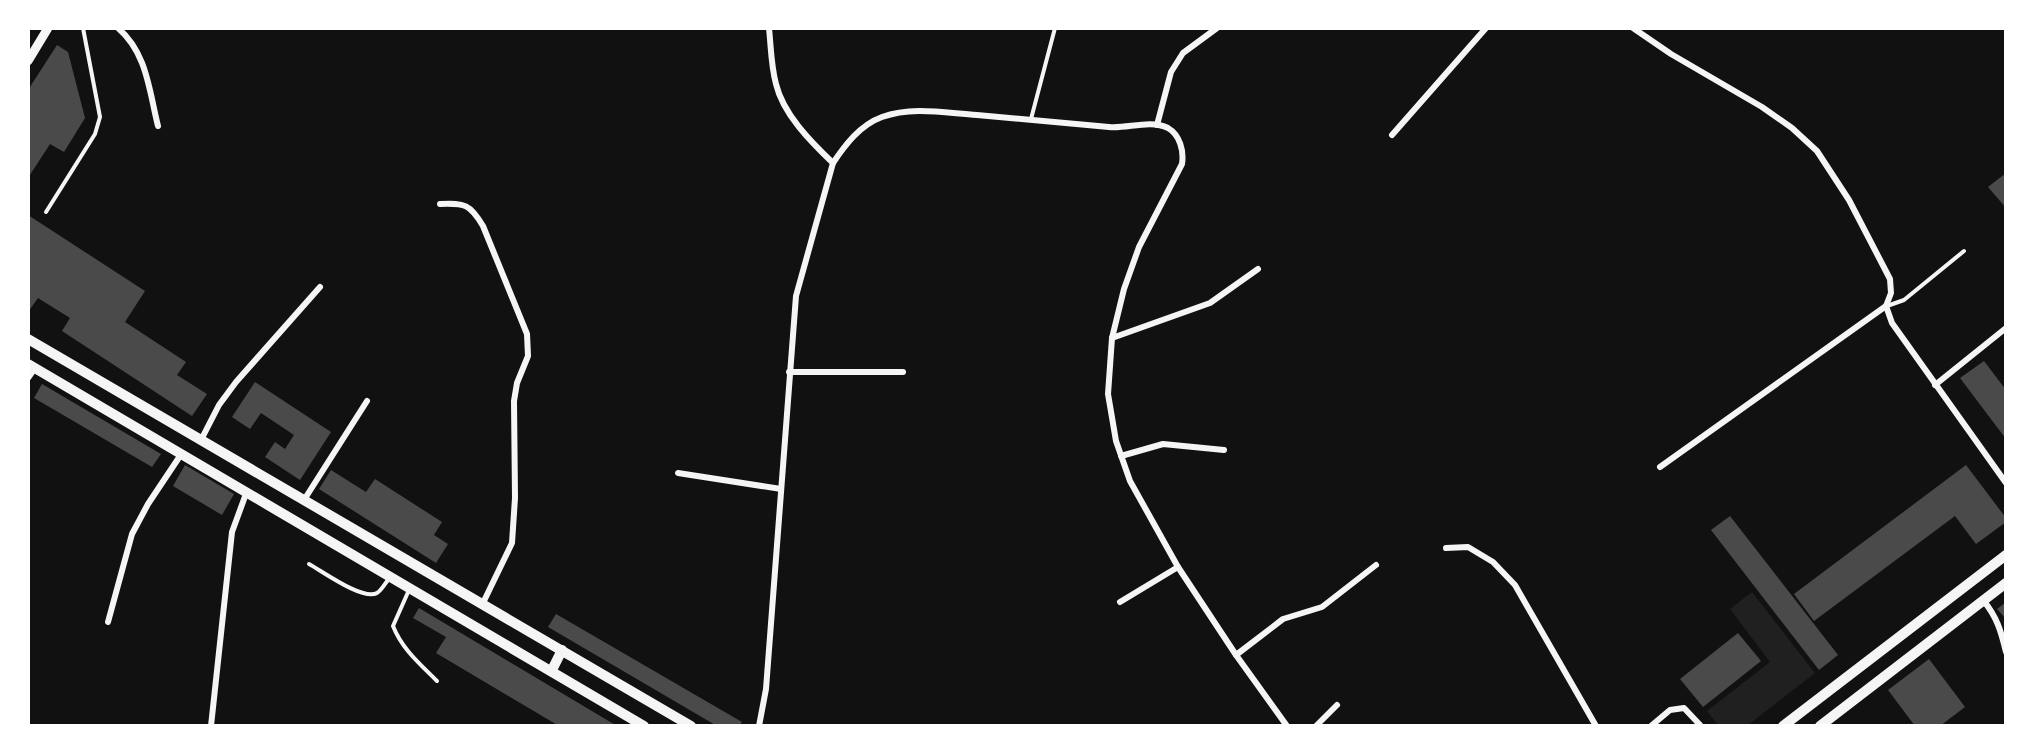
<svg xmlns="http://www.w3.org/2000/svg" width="2034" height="754" font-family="Ubuntu,sans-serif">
  <rect width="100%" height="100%" fill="#111"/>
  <!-- green -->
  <polygon fill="#202020" points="1752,592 1815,673 1748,725 1718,725 1707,711 1770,662 1730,609"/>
  <!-- building -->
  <g fill="#4a4a4a">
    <polygon points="57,45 68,52 85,118 64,152 50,144 28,178 28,90"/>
    <polygon points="2006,173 2006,208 1988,187"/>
    <polygon points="28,215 145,291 125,322 186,362 177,375 207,394 192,416 62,331 70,318 38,298 28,312"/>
    <polygon points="1984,361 2006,390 2006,439 1960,378"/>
    <polygon points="255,382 331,432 300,480 265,457 275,442 285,449 294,435 261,413 250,429 232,417"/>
    <polygon points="42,384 161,454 152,467 34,398"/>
    <polygon points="185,465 234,494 222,515 173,486"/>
    <polygon points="1966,465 2006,518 2006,522 1976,544 1955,516 1814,621 1794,594"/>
    <polygon points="331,470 366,492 375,479 442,522 434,535 448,544 436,563 319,489"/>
    <polygon points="1730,516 1838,655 1819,670 1711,530"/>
    <polygon points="2006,602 2006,619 1997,609"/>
    <polygon points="419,608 617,726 559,726 436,653 446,637 413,618"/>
    <polygon points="556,614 742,722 739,726 717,726 548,627"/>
    <polygon points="1738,633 1761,661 1703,707 1680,679"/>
    <polygon points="1929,659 1965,707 1940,726 1915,726 1888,690"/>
  </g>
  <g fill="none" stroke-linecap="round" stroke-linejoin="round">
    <!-- service -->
    <g stroke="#f5f5f5" stroke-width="4">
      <polyline points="1031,119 1055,28"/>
      <polyline points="46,212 95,134 100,117 83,28"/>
      <polyline points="1887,306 1904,300 1964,251"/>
      <path d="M309,564C322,571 363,601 377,593C382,590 385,583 389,579"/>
      <path d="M409,590L393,626C402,649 420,664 437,681"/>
    </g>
    <!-- minor -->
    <g stroke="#f5f5f5" stroke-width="6">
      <path d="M118,28C147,53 149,90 158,126"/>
      <polyline points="1633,28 1671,54 1762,107 1792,128 1817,151 1849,200 1890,279 1891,293 1886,306 1892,323 2006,483"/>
      <polyline points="1157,125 1171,72 1183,53 1217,28"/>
      <polyline points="1392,135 1486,28"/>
      <path d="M833,163C845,145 860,125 882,117C913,106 945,113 977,115C1021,119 1065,123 1109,127C1127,129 1150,119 1168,128C1180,135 1184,151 1182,164L1139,247L1124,289L1112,338L1108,394L1116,441L1130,481L1178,567L1236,655L1287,726"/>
      <path d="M440,204C465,203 470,204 483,226L527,334L528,356L517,383L514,401L515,498L512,543L483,603"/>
      <polyline points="1112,338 1210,303 1258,269"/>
      <polyline points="789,372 903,372"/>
      <polyline points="28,378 35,368"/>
      <polyline points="1935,385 2006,328"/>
      <polyline points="201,440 219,405 236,382 320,287"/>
      <polyline points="1121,456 1163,444 1224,450"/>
      <polyline points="1660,467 1886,306"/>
      <polyline points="678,473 781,489"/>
      <polyline points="304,500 367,401"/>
      <polyline points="1446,548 1468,547 1493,562 1515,585 1596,726"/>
      <path d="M1983,600C1997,617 2001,631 2006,652"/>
      <polyline points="1120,602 1178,567"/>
      <polyline points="108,622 132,534 148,504 182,453"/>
      <polyline points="1236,655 1283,619 1322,607 1376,565"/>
      <polyline points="211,726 232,532 247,491"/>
      <path d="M759,726L766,689L796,296L833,163C811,142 783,114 776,84C771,66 771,47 769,28"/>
      <polyline points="1316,726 1337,705"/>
      <polyline points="1651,726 1670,710 1684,708 1701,726"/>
    </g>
    <!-- secondary -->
    <polyline stroke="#f5f5f5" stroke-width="9" points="28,61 48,28"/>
    <!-- primary -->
    <g stroke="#f5f5f5" stroke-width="10">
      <polyline points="28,339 691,726"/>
      <polyline points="28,364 644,726"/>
      <polyline points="552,670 562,650"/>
      <polyline points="1783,726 2006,555"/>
      <polyline points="1820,726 2006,583"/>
    </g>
  </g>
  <!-- border -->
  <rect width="2034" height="754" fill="none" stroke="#ffffff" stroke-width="60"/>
</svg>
